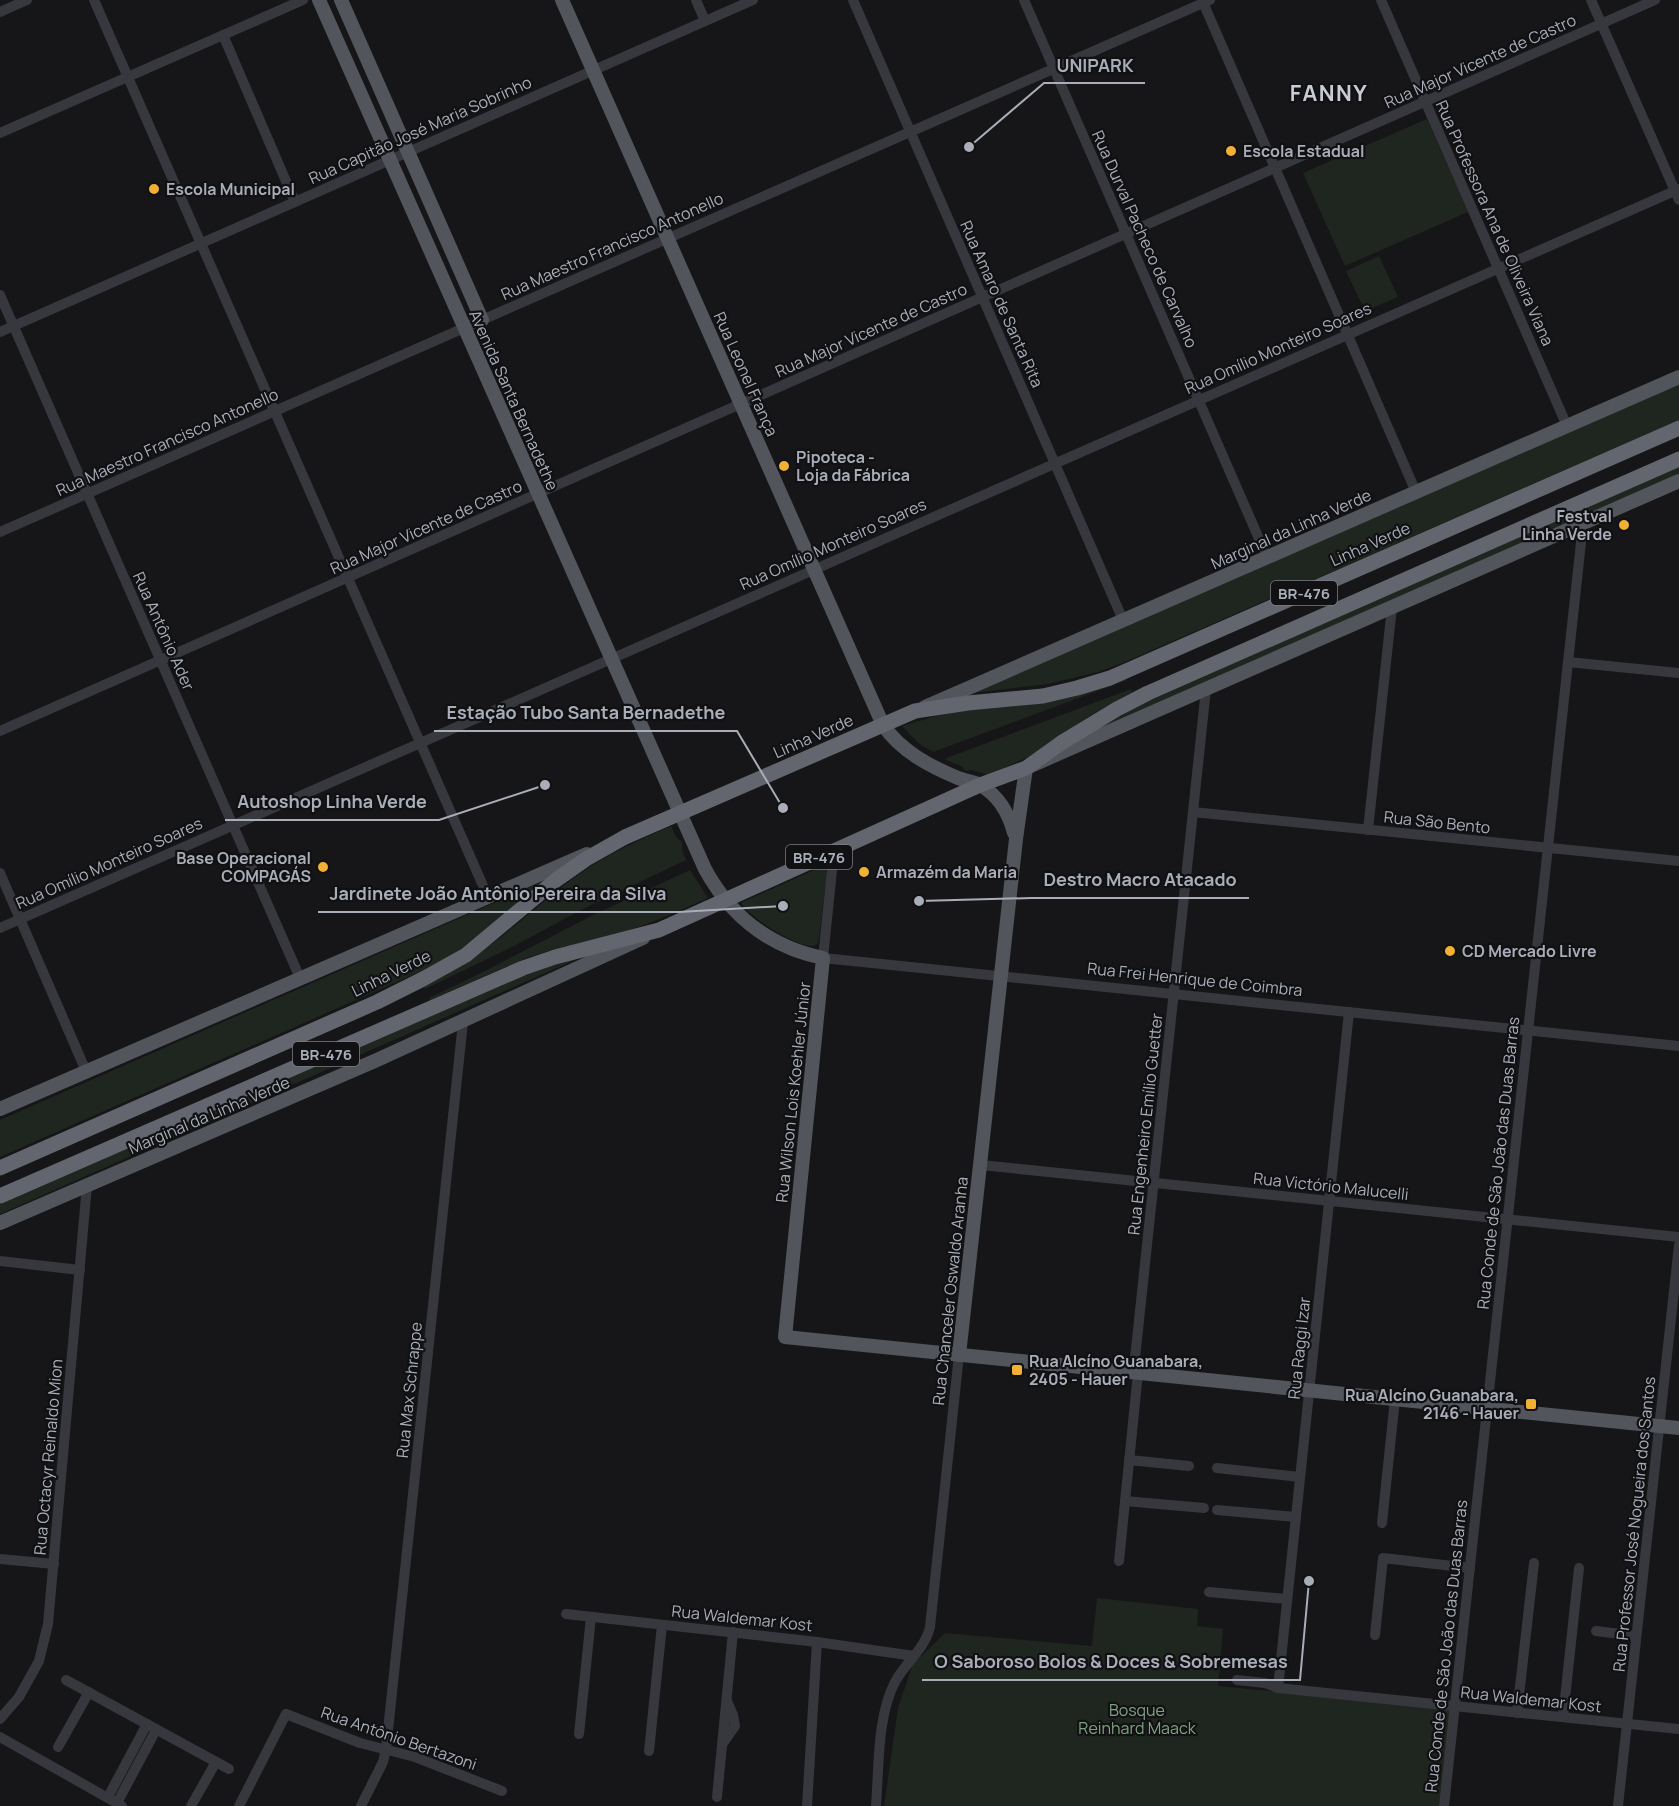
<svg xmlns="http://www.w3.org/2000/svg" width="1679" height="1806" font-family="Manrope,sans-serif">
  <rect width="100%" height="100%" fill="#161618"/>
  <!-- green -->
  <g fill="#1e261f">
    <polygon points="1427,119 1468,212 1345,266 1303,173"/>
    <polygon points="1379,256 1398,297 1365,311 1346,271"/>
    <polygon points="1679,381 1679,420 1125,662 1098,672 1048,684 971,693 1127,626"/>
    <polygon points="1679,467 1679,477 1085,737 1147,701"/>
    <polygon points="1125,677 1127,680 933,752 918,743 902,726 943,714"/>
    <polygon points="1131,689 1132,692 1091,715 1030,756 989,775 972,770 965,771 961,766 944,759"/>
    <path d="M671,826L676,837L682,842V850L686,860L583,909L516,945L425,989L424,987C448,973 472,960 494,942C524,920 550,894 581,873C609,853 640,840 671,826Z"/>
    <path d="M821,867L825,868L827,873L819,939L817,944L813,946C795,946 752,919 742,904V902Z"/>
    <polygon points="690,870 708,898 660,919 624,932 551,950 524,959 430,1000 429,998 485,971 593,915"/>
    <polygon points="544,881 489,929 455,953 424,970 0,1157 0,1120"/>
    <polygon points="577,958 577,959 0,1214 0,1204 523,975"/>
    <polygon points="1097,1598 1198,1609 1197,1626 1223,1629 1218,1686 1450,1709 1439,1806 884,1806 898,1708 913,1664 945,1633 1092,1646"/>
  </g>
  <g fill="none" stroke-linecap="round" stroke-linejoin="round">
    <!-- minor -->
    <g stroke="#37383d" stroke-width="10">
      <polyline points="94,0 488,897"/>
      <polyline points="696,0 705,21"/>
      <polyline points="853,0 1123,620"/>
      <polyline points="1024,0 1267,557"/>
      <polyline points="1202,0 1416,492"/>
      <polyline points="1381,0 1567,426"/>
      <polyline points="1591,0 1679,200"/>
      <polyline points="0,12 27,0"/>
      <polyline points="223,35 295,202"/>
      <polyline points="0,133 303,0"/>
      <polyline points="0,295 300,978"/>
      <polyline points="0,332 753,0"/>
      <polyline points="0,532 1210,0"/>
      <polyline points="1568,662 1679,673"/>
      <polyline points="0,731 1655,0"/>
      <polyline points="1193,812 1679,861"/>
      <polyline points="1368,830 1392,607"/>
      <polyline points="834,851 823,958 1679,1046"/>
      <polyline points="0,873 86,1071"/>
      <polyline points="0,928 1679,189"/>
      <polyline points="981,1165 1679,1237"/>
      <polyline points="0,1261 80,1270"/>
      <polyline points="1129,1460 1189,1466"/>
      <polyline points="1217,1468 1300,1477"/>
      <polyline points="1125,1501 1204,1508"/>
      <polyline points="1217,1510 1296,1517"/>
      <polyline points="1382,1523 1395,1399"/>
      <polyline points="0,1559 54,1564"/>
      <polyline points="1119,1561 1138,1373 1135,1358 1206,689"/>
      <polyline points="1209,1592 1287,1599"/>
      <polyline points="566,1614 817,1642 914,1656"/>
      <polyline points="1596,1631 1636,1636"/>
      <polyline points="1375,1635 1383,1558 1470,1568"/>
      <polyline points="66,1680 229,1769"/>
      <polyline points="1237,1680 1265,1683 1278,1688 1679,1729"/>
      <polyline points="1278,1688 1349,1012"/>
      <polyline points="1517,1713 1534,1563"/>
      <polyline points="1563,1717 1579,1568"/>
      <polyline points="0,1719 19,1697 39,1661 48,1624 87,1185"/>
      <polyline points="579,1734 591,1617"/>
      <polyline points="0,1737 122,1806"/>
      <polyline points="723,1743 735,1726 733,1715 727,1701"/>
      <polyline points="58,1747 89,1692"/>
      <polyline points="649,1751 662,1625"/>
      <polyline points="108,1797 147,1724"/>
      <polyline points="717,1797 733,1632"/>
      <polyline points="117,1803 156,1730"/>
      <polyline points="191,1806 216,1762"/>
      <polyline points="239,1806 286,1714 360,1743 415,1757 502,1791"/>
      <polyline points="361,1806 383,1762 386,1749 463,1022"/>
      <polyline points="807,1806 817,1642"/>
      <path d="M876,1806C879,1768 877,1716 895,1682C905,1663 925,1649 930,1627L959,1355"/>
      <polyline points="1444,1806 1583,524"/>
      <polyline points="1618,1806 1679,1245"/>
    </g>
    <!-- major -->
    <g stroke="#53555c" stroke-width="14">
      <path d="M319,0L705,869C731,917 770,947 823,958L785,1337L1679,1428"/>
      <polyline points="341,0 482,320"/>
      <path d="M562,0L883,725C901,751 929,766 958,778C965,781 974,781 980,785C998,795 1009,814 1014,833"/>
      <polyline points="925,707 1679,377"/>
      <polyline points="0,1109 587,854"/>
      <polyline points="0,1223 377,1060 643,938"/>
      <polyline points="959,1355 1016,839 1026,768 1679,481"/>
    </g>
    <!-- highway -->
    <g stroke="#63666e" stroke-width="15">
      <polyline points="0,1168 377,1002 423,979 466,955 556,880 586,859 625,837 915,711 968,703 1043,696 1077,688 1110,678 1679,428"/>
      <polyline points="0,1196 523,968 555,957 659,930 980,785 1026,768 1061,743 1117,709 1148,693 1679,459"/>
    </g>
  </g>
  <!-- markers -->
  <g fill="#f2b134" stroke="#111113" stroke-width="2">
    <circle cx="1231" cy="151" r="6"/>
    <circle cx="154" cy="189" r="6"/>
    <circle cx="784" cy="466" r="6"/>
    <circle cx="1624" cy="525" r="6"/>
    <circle cx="323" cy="867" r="6"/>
    <circle cx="864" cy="872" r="6"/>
    <circle cx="1450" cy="951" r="6"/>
    <rect x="1011" y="1364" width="12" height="12" rx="3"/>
    <rect x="1525" y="1398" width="12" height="12" rx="3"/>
  </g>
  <g text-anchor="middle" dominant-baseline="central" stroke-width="4.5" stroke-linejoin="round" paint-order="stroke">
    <!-- shield labels -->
    <g fill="#111113" stroke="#7b7e86" stroke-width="1.5">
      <rect x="1271" y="581" width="66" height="24" rx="4.5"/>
      <rect x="786" y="845" width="66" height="24" rx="4.5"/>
      <rect x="293" y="1042" width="66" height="24" rx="4.5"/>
    </g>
    <g font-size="15" font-weight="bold" fill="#a8adb8">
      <text x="1304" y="593">BR-476</text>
      <text x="819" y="857">BR-476</text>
      <text x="326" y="1054">BR-476</text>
    </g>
    <!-- street labels -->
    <g font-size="16" fill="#a8adb8" stroke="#111113">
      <text transform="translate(1480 61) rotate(-24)">Rua Major Vicente de Castro</text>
      <text transform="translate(420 130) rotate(-24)">Rua Capitão José Maria Sobrinho</text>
      <text transform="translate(1495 223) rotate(66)">Rua Professora Ana de Oliveira Viana</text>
      <text transform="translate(1145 239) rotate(66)">Rua Durval Pacheco de Carvalho</text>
      <text transform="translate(612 246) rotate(-24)">Rua Maestro Francisco Antonello</text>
      <text transform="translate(1002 304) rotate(66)">Rua Amaro de Santa Rita</text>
      <text transform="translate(871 330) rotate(-24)">Rua Major Vicente de Castro</text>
      <text transform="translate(1278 348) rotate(-24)">Rua Omílio Monteiro Soares</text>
      <text transform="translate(746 374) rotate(66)">Rua Leonel França</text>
      <text transform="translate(514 400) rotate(66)">Avenida Santa Bernadethe</text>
      <text transform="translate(167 442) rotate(-24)">Rua Maestro Francisco Antonello</text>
      <text transform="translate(426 527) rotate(-24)">Rua Major Vicente de Castro</text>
      <text transform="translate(1291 529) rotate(-24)">Marginal da Linha Verde</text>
      <text transform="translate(833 544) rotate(-24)">Rua Omílio Monteiro Soares</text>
      <text transform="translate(1370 544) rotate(-24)">Linha Verde</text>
      <text transform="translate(164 631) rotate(66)">Rua Antônio Ader</text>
      <text transform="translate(813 736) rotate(-24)">Linha Verde</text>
      <text transform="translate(1437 822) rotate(6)">Rua São Bento</text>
      <text transform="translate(109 863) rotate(-24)">Rua Omílio Monteiro Soares</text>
      <text transform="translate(391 973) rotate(-26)">Linha Verde</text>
      <text transform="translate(1195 979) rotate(6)">Rua Frei Henrique de Coimbra</text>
      <text transform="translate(793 1092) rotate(-84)">Rua Wilson Lois Koehler Júnior</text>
      <text transform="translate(209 1115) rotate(-23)">Marginal da Linha Verde</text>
      <text transform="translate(1145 1124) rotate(-84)">Rua Engenheiro Emílio Guetter</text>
      <text transform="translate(1498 1163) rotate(-84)">Rua Conde de São João das Duas Barras</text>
      <text transform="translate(1331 1186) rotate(6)">Rua Victório Malucelli</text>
      <text transform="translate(950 1291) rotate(-84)">Rua Chanceler Oswaldo Aranha</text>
      <text transform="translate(1299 1348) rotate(-84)">Rua Raggi Izar</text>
      <text transform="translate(409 1390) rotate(-84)">Rua Max Schrappe</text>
      <text transform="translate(48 1457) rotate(-85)">Rua Octacyr Reinaldo Mion</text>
      <text transform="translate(1634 1524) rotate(-84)">Rua Professor José Nogueira dos Santos</text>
      <text transform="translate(742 1618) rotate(6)">Rua Waldemar Kost</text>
      <text transform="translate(1446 1646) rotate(-84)">Rua Conde de São João das Duas Barras</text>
      <text transform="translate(1531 1699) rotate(6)">Rua Waldemar Kost</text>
      <text transform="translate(399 1738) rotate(19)">Rua Antônio Bertazoni</text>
    </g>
    <!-- poi labels -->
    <g font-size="16" font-weight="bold" fill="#a8adb8" stroke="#111113" text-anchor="start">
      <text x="1243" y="151">Escola Estadual</text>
      <text x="166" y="189">Escola Municipal</text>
      <text x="796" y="457">Pipoteca -<tspan x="796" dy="18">Loja da Fábrica</tspan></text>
      <text x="1612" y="516" text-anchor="end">Festval<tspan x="1612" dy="18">Linha Verde</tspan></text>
      <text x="311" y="858" text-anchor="end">Base Operacional<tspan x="311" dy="18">COMPAGÁS</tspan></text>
      <text x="876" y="872">Armazém da Maria</text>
      <text x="1462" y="951">CD Mercado Livre</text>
      <text x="1029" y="1361">Rua Alcíno Guanabara,<tspan x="1029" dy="18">2405 - Hauer</tspan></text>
      <text x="1519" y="1395" text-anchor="end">Rua Alcíno Guanabara,<tspan x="1519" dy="18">2146 - Hauer</tspan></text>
    </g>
    <!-- park labels -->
    <g font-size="16" fill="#7fa381" stroke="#111113">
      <text x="1137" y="1710">Bosque<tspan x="1137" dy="18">Reinhard Maack</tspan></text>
    </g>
    <!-- district labels -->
    <g font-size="22" font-weight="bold" letter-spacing="1.5" fill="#c9ccd4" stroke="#111113">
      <text x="1329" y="93">FANNY</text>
    </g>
  </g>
  <!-- callouts -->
  <path fill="none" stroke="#a8adb8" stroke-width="2" d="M969 147L1044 83H1145M783 808L737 731H434M545 785L439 820H225M919 901L1031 898H1249M783 906L679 912H318M1309 1581L1300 1680H922"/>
  <g fill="#a8adb8" stroke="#111113" stroke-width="2">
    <circle cx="969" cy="147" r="6"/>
    <circle cx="783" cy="808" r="6"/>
    <circle cx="545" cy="785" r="6"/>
    <circle cx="919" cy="901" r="6"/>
    <circle cx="783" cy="906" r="6"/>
    <circle cx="1309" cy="1581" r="6"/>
  </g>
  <g font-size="18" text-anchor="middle" font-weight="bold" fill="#a8adb8" stroke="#111113" stroke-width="4.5" stroke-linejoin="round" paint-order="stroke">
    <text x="1095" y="72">UNIPARK</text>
    <text x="586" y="719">Estação Tubo Santa Bernadethe</text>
    <text x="332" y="808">Autoshop Linha Verde</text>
    <text x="1140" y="886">Destro Macro Atacado</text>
    <text x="498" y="900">Jardinete João Antônio Pereira da Silva</text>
    <text x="1111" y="1668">O Saboroso Bolos &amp; Doces &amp; Sobremesas</text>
  </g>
</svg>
